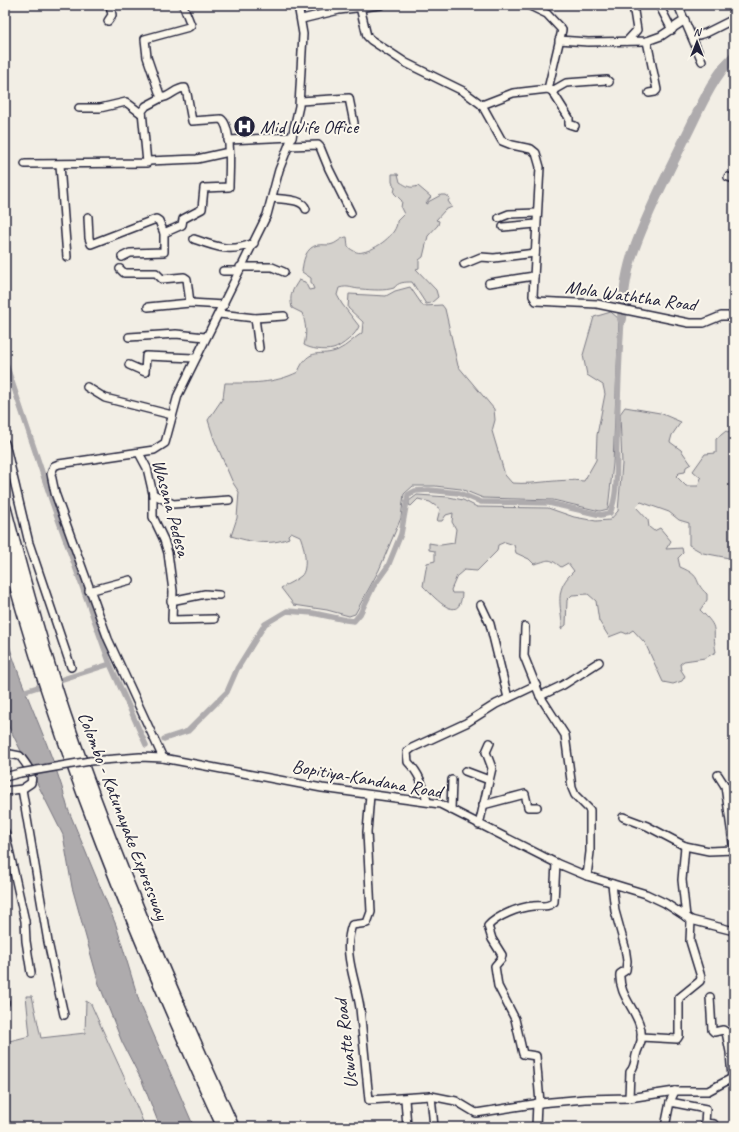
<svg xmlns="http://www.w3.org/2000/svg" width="739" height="1132" font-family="Caveat,sans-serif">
  <rect width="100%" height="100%" fill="#f2eee5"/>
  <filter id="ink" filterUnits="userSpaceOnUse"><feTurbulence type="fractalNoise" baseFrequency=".025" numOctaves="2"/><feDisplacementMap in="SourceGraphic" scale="8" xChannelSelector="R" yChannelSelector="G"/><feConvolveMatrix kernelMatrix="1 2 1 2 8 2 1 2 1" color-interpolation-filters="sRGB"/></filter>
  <g filter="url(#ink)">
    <!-- green -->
    <g fill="#d4d1cc" stroke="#7b7a84">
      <path d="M392,174H398L400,182C407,186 410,189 418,186L431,197L426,203L428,204V202L441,195H446L450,198L448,201L452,207L445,210L436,220L439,221L438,225L428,236L423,257L419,260V268L416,269L436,290L438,297L431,303L426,304L412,282C405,282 398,282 394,288C384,291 373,290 361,289C352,289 349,285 339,288L337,295L342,304L359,326C357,334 341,347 333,349C325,351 310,349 304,345C307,334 306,323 302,313L292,308C289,295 292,291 299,280L305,282L309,290L314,289L311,282V278L302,272C303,262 305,247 318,245C323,244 329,246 333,244C338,242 342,237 347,237L348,247C352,250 357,254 363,252C375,250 398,234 397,221L404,214L401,208L402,201L394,193L395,188L392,182Z"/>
      <path d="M410,287L423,306L442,305L445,309L458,366L494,409L495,420L492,431L505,475L512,483C536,485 559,478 584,481L596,460L597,435L605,394L603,385L587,375L583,355L594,317L611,312L619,319L613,464L608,509L600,511L553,500L483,498L461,489L435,486H413L404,494L401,518L379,570L355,614L349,616L327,610L294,605L281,588C287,584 295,581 301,576C309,569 304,545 300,536L291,532L288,535L289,538C269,546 251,542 231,536L237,518L239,492L233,483L214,439L208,420L223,398L225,383C251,383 274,384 298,372C309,345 321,358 338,350C347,346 354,338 362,333L363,322L348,308L349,294L386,296L395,291Z"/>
      <path d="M625,407L660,413L681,422L672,435L670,442L681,450L691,464L686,467L685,472L679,473L676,476L686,486H698L701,478L693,471L705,454L716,453V439L726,431L734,435V559L703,553L689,545V523L679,520L669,512L641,502L636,507L648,520L649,527L654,531L660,528L671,541L666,549L682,548L683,553L678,558L680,567C704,577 692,581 707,594V600L700,610C721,630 711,627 716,652L705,658L684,661L680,664L681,670L685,676L682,681L673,684L663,682L645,643L633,630L627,634L622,632L609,637L599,621L596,601L588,594L572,595L567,600L566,625L561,629L562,624C560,601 555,588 574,571L568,563L561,567C547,556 549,561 534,564L529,559L516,553L514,545L505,542L498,545L497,551L477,571L464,570L457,576L451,590L452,593H462C460,627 434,597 423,586L427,563L435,561V551L429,550V543L441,545L454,543L456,529L452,522L453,513L446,515L442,521H437L440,509L430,502L418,499L411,506L409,505V501L417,495L449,497L463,500L477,507L548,508L574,517L596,521L610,520L618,511L622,464L620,414Z"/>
      <path d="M26,996H32L41,1038L85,1033L86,1001L91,1004C109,1045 129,1085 145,1127H5V1042L30,1036Z"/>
    </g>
    <!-- water -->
    <path fill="#aeabad" stroke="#76747f" d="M5,631C21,692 53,747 68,809L116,925L139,1001L194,1127H160L142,1081L122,1042L99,984L72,887L63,835L5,719Z"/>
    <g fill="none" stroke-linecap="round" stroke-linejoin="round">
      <!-- canal -->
      <g stroke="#aeabad" stroke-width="5.5">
        <polyline points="5,361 52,502 110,664 146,745"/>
        <polyline points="19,693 110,664"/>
        <path d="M164,739L188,731L227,692L237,669L265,624L287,611L313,613L346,620L354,621L360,614L373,587L388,566L401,534L408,495L415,491L429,490L459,493L481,502L549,503L601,515L610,513C619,493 616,458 617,436C618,397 619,358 622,319"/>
      </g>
      <!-- river -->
      <path stroke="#aeabad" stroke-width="10" d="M622,319C623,297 626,271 634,250C647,213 666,177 683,142C698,113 711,79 734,56"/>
      <defs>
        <g id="minor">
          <polyline points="528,5 547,14 562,30 548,89"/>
          <polyline points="659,5 672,30"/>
          <polyline points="678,5 702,61"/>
          <polyline points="360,7 367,36 371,40 406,63 463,91 482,105 502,141 512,145 531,149 536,153 540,167 533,296 536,301 597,304 689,323 704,323 721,316 734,316"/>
          <polyline points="302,19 339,10 381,5"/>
          <polyline points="108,21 112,15 110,5"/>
          <polyline points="692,37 706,33 734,19"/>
          <polyline points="559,40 588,42 647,41 661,36 685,20"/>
          <polyline points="627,41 637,30 633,5"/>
          <polyline points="647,41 657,90 655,92 649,93"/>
          <polyline points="552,91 566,83 607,80 609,82"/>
          <polyline points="300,101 349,98 354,123"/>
          <polyline points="482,105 513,93 548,89 552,91 569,118 569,124 575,126"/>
          <polyline points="79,108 100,108 126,102 142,114"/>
          <polyline points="228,140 292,137"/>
          <polyline points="289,146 318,145 320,147 329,169 351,213"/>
          <polyline points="148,161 197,159 229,152"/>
          <polyline points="25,164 147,163 142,111 146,106 161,98"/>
          <polyline points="60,165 67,257"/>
          <polyline points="728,177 734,179"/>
          <path d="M273,198C283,200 302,198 306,209"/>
          <path d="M88,217L89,238L91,244L156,219L159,221L164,233L182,225L183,219L202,209L204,188L229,187C229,172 233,127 221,119L192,121L187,94L185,88C175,88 171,97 161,98L147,57L145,39L189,27L191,25L183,5"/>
          <polyline points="499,218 509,214 537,213"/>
          <polyline points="503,227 536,224"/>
          <path d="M194,239C216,247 230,253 254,243"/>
          <polyline points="122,257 130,253 164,252 164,233"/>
          <polyline points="464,264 481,257 494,258 535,253"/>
          <polyline points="240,267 272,267 284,272"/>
          <polyline points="120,269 124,273 156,273 162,279 184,277 187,279 190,303 224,305"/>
          <polyline points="223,271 238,271"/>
          <polyline points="489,283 534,276"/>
          <polyline points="148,307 190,303"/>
          <polyline points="219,314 255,318 259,348"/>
          <polyline points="255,318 284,316"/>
          <polyline points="129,337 176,334 205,337"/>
          <polyline points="129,365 145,372 146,356 194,358"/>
          <polyline points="87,387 105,398 172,415"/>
          <polyline points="5,443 29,543 71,667"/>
          <polyline points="139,453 147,468 153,494 153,517 164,540 168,553 173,591 172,620 214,619"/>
          <polyline points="153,494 173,504 229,500"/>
          <polyline points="89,591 130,580"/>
          <polyline points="171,601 205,594 219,595"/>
          <polyline points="481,605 490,624 508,698"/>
          <polyline points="525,627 524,656 540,696 565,735 572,788 575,795 590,810 590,852 587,876"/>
          <polyline points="540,696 563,685 599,662"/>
          <path d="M5,756L10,754L20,756C26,764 34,773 31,783L22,789L5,791"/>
          <polyline points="163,758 108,639 55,493 51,474 54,466 59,464 154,450 165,443 178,395 267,215 279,170 292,137 299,106 303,34 298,5"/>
          <polyline points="90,761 140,757 163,758 322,788 440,804 556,863 587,876 646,894 665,903 691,920 734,931"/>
          <polyline points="465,771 489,780"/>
          <polyline points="5,777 20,773"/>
          <polyline points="22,789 48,942 64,1015"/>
          <path d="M370,795L367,832L371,912L367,923L352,925C342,953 356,980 360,1008C363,1039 366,1069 369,1100L431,1096L456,1101L476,1113L540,1103L585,1099L629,1098L675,1091H708L734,1077"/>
          <path d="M427,801C423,786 420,774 408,762L407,752L412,748L466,723L496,704L536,685"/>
          <polyline points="483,805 525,794 528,807 537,807"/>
          <polyline points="451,810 452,780"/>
          <polyline points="623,817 647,826 685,846 709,851 734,850 725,786 718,775"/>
          <polyline points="479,825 492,768 486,752 490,743"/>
          <polyline points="5,832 25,921 26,941 31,973"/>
          <polyline points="685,846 682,880 686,917"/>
          <path d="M612,884L615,911L625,947L627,961L626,970L620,974C618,999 645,1016 641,1041C640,1045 638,1049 637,1052C634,1060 636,1066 630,1072L629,1098"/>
          <polyline points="710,997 712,1030 714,1032 723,1030 726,1032 730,1052 732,1078"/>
          <polyline points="5,1002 5,1003"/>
          <polyline points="641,1037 677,1039 679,1036 679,998 700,981 701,977 690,941 691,920"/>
          <polyline points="431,1096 434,1127"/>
          <polyline points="405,1099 407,1127"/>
          <polyline points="670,1102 706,1109 705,1123 714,1124"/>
          <path d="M540,1103L536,1056L523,1054L515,1019L498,986L495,966L501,959L502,955L492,939L488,926C497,916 519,907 533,906C542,905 547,908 554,902L556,863"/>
          <polyline points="536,1127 537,1103"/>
          <polyline points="665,1127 670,1102 675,1091"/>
        </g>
        <g id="highway">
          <path d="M5,508C23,577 42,647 65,715C113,856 172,992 233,1127"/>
          <path d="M5,547C57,748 137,939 223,1127"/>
        </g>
      </defs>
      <!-- minor casing -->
      <use href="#minor" stroke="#22223b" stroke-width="10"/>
      <!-- highway casing -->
      <use href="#highway" stroke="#22223b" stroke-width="14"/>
      <!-- minor -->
      <use href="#minor" stroke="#fbf7ec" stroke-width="7"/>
      <!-- highway -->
      <use href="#highway" stroke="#fbf7ec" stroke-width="11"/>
      <defs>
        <polyline id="minor-bridge" points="20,773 90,761"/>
      </defs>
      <!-- minor-bridge casing -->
      <use href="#minor-bridge" stroke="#22223b" stroke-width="10" stroke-linecap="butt"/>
      <!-- minor-bridge -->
      <use href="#minor-bridge" stroke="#fbf7ec" stroke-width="7"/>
    </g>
  </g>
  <!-- icons -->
  <defs>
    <symbol id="hospital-disc" viewBox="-11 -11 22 22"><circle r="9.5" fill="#22223b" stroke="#fbf7ec"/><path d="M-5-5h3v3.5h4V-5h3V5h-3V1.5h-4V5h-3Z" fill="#fff"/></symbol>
  </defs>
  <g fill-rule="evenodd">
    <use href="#hospital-disc" x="232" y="114" width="25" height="25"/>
  </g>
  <g text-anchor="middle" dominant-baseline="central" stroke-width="4" stroke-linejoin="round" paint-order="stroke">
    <!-- poi labels -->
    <g font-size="19" fill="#22223b" stroke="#fbf7ec" text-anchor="start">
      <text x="260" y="127">Mid Wife Office</text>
    </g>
    <!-- street labels -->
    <g font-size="19" fill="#22223b" stroke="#fbf7ec">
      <text transform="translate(631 296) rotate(8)">Mola Waththa Road</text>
      <text transform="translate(171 508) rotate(75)">Wasana Pedesa</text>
      <text transform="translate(367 779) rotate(10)">Bopitiya-Kandana Road</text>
      <text transform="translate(123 816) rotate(69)">Colombo - Katunayake Expressway</text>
      <text transform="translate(346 1044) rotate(-97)">Uswatte Road</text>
    </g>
  </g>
  <!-- margin -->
  <rect width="739" height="1132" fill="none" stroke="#fbf7ec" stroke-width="20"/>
  <rect x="10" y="10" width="719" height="1112" fill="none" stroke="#22223b" stroke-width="1.5" filter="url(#ink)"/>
  <!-- north arrow -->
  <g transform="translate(697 42)" stroke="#fbf7ec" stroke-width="3" paint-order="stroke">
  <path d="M0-3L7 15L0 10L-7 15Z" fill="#22223b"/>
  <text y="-6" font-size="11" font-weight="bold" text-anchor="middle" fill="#22223b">N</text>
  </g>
</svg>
